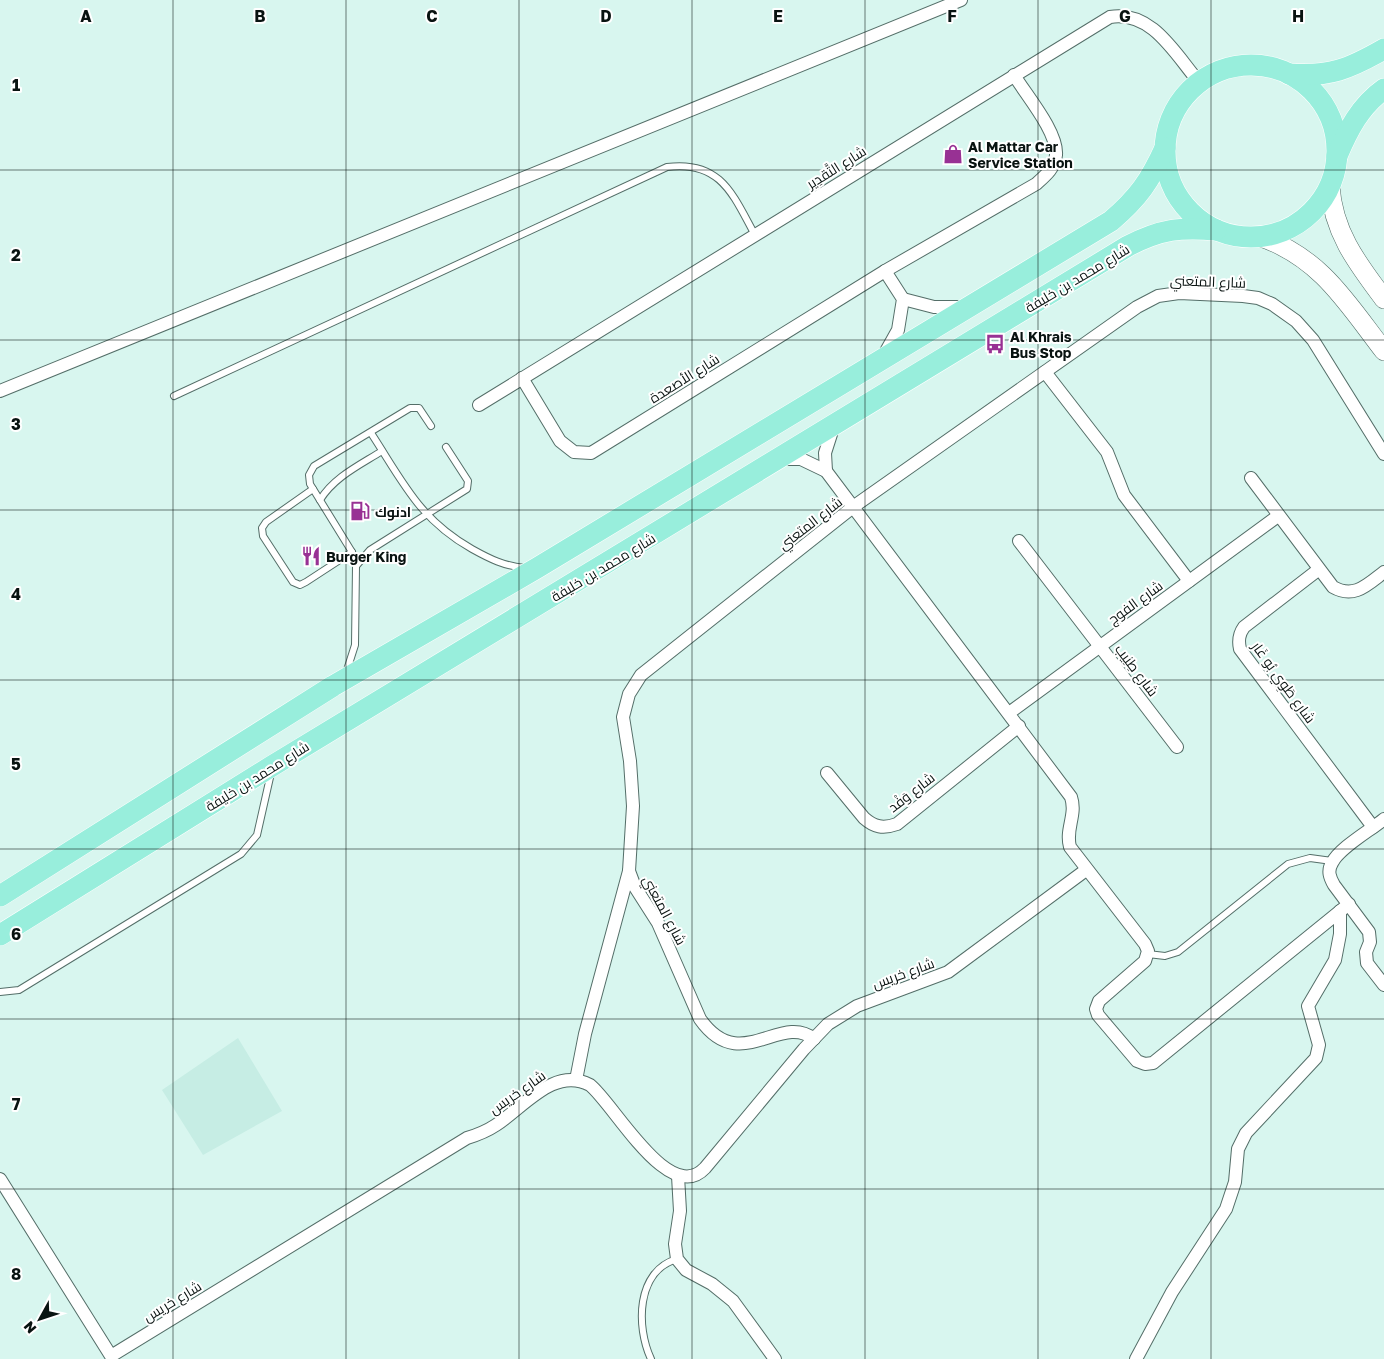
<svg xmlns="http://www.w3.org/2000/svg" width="1384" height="1359" font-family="'Golos Text',Cairo,sans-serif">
  <rect width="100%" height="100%" fill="#d8f6ef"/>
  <!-- built -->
  <polygon fill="#c6ede4" points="238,1038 282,1111 203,1155 162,1090"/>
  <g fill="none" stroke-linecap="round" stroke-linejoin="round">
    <defs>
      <g id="service">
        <path d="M174,396L667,167C721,160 733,195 755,235"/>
        <path d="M371,433C403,482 419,519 472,549C490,559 504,566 525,568"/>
        <polyline points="313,489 266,522 262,528 263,536 293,582 300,585 306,582 352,552"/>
        <path d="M320,500C334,477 360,465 382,451"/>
        <polyline points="356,566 370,550 467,489 468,481 446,447"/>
        <polyline points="347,670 355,645 356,566 352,552 310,484 309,475 314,466 410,408 419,408 431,426"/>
        <polyline points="1148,954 1165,956 1178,952 1288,864 1310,858 1332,861"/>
        <polyline points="0,992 19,990 241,854 257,835 271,773"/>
        <path d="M651,1359C636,1327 636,1271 677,1259"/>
      </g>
      <g id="minor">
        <polyline points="903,299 934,307 964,307"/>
        <polyline points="884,355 898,330 903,299 885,271"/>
        <polyline points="1045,372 1107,452 1124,495 1189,581"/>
        <path d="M522,378L560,441L574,452L591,453L885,271L1036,184C1045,176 1055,168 1056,155C1058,132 1026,95 1014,75"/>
        <polyline points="0,391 961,0"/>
        <path d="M479,405L1110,17C1152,10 1175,54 1199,82"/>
        <path d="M782,459H801L826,471L1071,797C1077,815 1065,829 1070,847L1145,944L1148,951L1145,961L1099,1001L1096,1009L1098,1015L1137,1061L1145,1064L1153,1063L1349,904"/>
        <polyline points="826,471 825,453 833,428"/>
        <path d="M1251,478L1333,587C1354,599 1367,585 1384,572"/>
        <polyline points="1019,541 1177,747"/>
        <path d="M1318,570L1244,627C1239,634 1238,640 1240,649L1373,827"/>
        <polyline points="1009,713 1278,516"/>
        <path d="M827,773L864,818C874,827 883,829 897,824L1019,726"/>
        <path d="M1384,819C1371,830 1339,848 1332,863C1327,871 1330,878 1334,885L1369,932L1370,942L1366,952L1367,963L1384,985"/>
        <path d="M814,1039C780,1012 740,1076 700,1019L658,923L635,887L629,871L633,806L630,761L623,717L629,694L641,675L853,507L1137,307L1158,296L1179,293L1243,296L1258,298L1272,304L1296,321L1313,340L1384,454"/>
        <polyline points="576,1080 585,1034 629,871"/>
        <polyline points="678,1176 680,1211 675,1244 677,1259 686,1270 712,1284 733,1301 775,1359"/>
        <path d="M0,1179L111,1356L467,1138C477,1135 487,1131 496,1125C524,1107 554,1066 590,1085C614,1104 669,1206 705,1168L804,1049L828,1024L857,1006L948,972L1086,870"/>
        <polyline points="1136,1359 1172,1292 1226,1209 1235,1182 1238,1149 1246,1133 1316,1058 1319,1045 1308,1006 1335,960 1340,934 1340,911"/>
      </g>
      <g id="secondary">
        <path d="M1330,186C1333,232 1357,263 1384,299"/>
        <path d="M1261,237C1321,258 1347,303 1384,351"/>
      </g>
      <g id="trunk">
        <circle cx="1251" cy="151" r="86"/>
        <path d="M1289,74C1330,77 1349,69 1384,49"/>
        <path d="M1337,156C1348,130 1360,106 1384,89"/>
        <path d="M0,896L333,686L537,568L1111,221C1138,198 1150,181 1165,148"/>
        <path d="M0,935L272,766L1128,246C1161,229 1180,227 1216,230"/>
      </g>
    </defs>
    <!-- service casing -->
    <use href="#service" stroke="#546e68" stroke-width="8"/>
    <!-- minor casing -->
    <use href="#minor" stroke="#546e68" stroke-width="14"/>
    <!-- secondary casing -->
    <use href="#secondary" stroke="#546e68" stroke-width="20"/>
    <!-- trunk casing -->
    <use href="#trunk" stroke="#fff" stroke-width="22"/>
    <!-- service -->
    <use href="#service" stroke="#fff" stroke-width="6"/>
    <!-- minor -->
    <use href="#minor" stroke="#fff" stroke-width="12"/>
    <!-- secondary -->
    <use href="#secondary" stroke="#fff" stroke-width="19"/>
    <!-- trunk -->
    <use href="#trunk" stroke="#98eedc" stroke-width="21"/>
  </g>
  <!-- grid -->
  <path fill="none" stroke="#091311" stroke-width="1" stroke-opacity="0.55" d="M173,0V1359M346,0V1359M519,0V1359M692,0V1359M865,0V1359M1038,0V1359M1211,0V1359M0,170H1384M0,340H1384M0,510H1384M0,680H1384M0,849H1384M0,1019H1384M0,1189H1384"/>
  <!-- icons -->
  <defs>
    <symbol id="shop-bare" viewBox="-9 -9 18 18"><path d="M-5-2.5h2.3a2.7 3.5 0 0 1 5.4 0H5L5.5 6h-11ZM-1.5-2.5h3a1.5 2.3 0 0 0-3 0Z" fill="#983194" stroke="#fff" stroke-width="2.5" paint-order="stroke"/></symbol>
    <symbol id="bus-bare" viewBox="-9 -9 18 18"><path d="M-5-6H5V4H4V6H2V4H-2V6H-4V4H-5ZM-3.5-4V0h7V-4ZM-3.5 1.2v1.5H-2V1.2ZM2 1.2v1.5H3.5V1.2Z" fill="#983194" stroke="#fff" stroke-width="2.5" paint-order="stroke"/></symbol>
    <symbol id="fuel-bare" viewBox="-9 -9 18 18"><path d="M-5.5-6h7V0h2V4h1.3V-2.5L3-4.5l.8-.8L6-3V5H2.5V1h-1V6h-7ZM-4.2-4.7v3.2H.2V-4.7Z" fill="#983194" stroke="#fff" stroke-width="2.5" paint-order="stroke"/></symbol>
    <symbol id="restaurant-bare" viewBox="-9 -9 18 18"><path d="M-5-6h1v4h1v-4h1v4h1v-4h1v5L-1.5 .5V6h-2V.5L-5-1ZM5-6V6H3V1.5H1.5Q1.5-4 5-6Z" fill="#983194" stroke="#fff" stroke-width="2.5" paint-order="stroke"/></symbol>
  </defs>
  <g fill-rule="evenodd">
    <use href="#shop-bare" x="939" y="140" width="28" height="28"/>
    <use href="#bus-bare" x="981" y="330" width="28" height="28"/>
    <use href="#fuel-bare" x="346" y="497" width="28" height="28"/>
    <use href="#restaurant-bare" x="297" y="542" width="28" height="28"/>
  </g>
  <g text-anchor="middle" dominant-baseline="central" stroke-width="4" stroke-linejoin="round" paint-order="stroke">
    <!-- poi labels -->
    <g font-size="14" font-weight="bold" fill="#091311" stroke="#fff" text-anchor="start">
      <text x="968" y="146">Al Mattar Car<tspan x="968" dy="16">Service Station</tspan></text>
      <text x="1010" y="336">Al Khrais<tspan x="1010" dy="16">Bus Stop</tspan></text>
      <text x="375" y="511">ادنوك</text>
      <text x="326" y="556">Burger King</text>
    </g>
    <!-- street labels -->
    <g font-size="14" fill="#091311" stroke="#fff">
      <text transform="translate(836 167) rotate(-32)">شارع التَّقدِير</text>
      <text transform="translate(1077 278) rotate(-31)">شارع محمد بن خليفة</text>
      <text transform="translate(1208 281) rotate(2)">شارع المتعني</text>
      <text transform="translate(684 378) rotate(-32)">شارع الأصعدة</text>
      <text transform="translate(810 523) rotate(-38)">شارع المتعني</text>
      <text transform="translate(603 567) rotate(-31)">شارع محمد بن خليفة</text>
      <text transform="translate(1135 602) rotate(-36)">شارع الفوج</text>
      <text transform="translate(1137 670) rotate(53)">شارع طِنِيب</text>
      <text transform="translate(1284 682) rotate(54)">شارع طَوِي بُو غَار</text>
      <text transform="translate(257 776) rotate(-32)">شارع محمد بن خليفة</text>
      <text transform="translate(911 792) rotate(-38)">شارع وَفْد</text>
      <text transform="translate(665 910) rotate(62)">شارع المتعني</text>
      <text transform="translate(903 973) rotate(-20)">شارع خريس</text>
      <text transform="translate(517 1092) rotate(-35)">شارع خريس</text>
      <text transform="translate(172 1301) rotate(-31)">شارع خريس</text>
    </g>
  </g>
  <g font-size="16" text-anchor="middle" font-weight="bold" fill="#091311" stroke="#fff" stroke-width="4" stroke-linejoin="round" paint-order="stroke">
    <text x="86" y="22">A</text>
    <text x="260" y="22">B</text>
    <text x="432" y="22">C</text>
    <text x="606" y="22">D</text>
    <text x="778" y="22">E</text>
    <text x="952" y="22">F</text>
    <text x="1125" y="22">G</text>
    <text x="1298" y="22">H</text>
    <text x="16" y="91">1</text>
    <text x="16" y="261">2</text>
    <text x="16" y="430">3</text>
    <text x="16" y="600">4</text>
    <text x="16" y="770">5</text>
    <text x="16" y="940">6</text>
    <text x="16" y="1110">7</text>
    <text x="16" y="1280">8</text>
  </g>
  <!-- north arrow -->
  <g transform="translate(40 1319) rotate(230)" stroke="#ffffff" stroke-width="4" paint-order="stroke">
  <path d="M0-4L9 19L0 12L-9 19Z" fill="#091311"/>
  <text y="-8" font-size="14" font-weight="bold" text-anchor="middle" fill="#091311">N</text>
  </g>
</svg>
